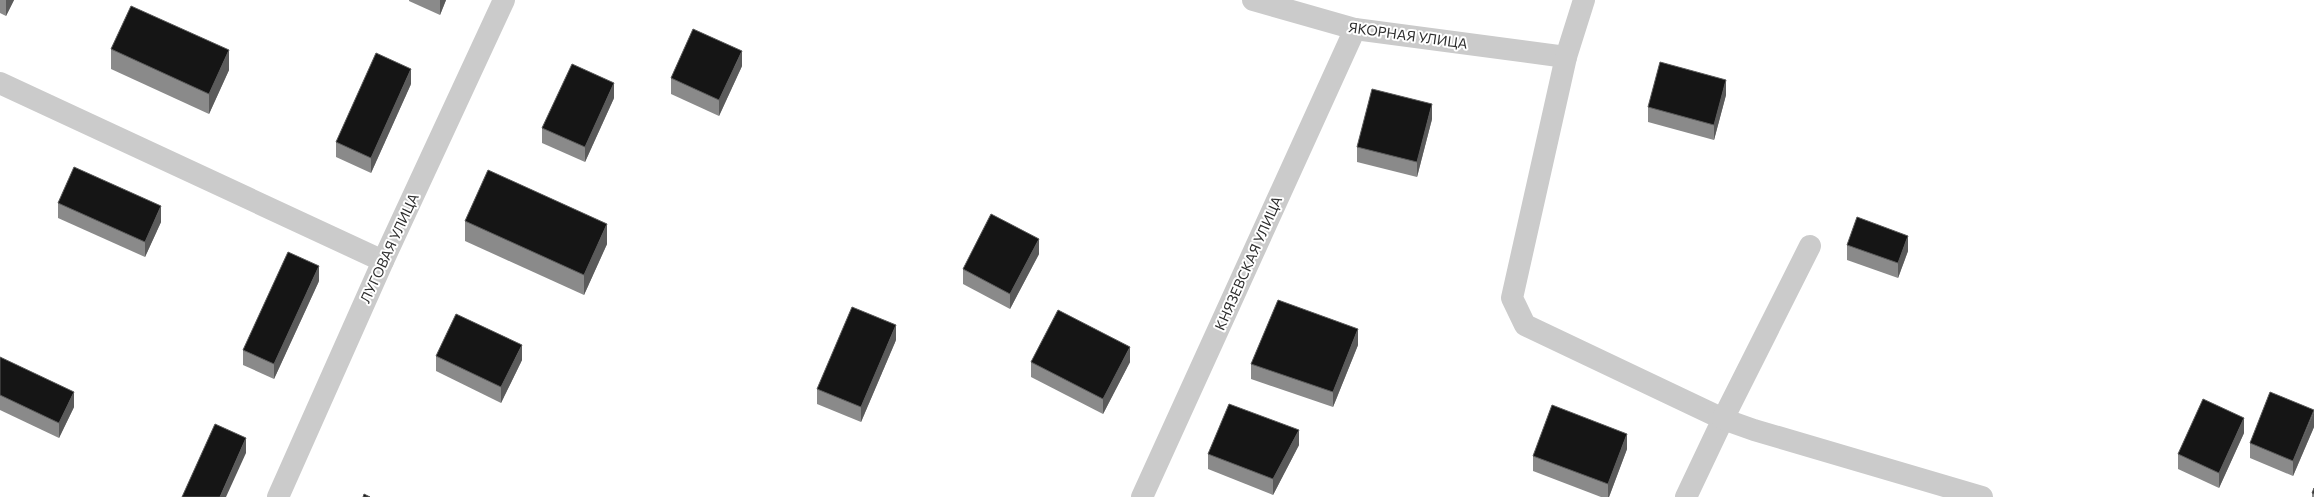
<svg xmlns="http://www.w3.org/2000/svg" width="2314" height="497" font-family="Commissioner,sans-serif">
  <rect width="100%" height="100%" fill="#fff"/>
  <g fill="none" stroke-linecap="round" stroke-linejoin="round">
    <!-- minor -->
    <g stroke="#cbcbcb" stroke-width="22">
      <polyline points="1253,0 1355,29 1566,57"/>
      <polyline points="1584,0 1566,57 1512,298 1525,325 1723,419 1686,497"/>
      <polyline points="0,83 383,261"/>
      <polyline points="1810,246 1723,419 1754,430 1982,497"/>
      <polyline points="278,497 383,261 504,0"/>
      <polyline points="1142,497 1355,29"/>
    </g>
  </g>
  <!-- wall -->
  <g fill="#8a8a8a">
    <polygon points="0,0 14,0 6,16 0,13"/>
    <polygon points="409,0 446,0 440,15 409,1"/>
    <polygon points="111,49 229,70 209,114 111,69"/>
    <polygon points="742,66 719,116 671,94 671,78"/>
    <polygon points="411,84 371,173 336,157 336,142"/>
    <polygon points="1726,95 1714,140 1648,122 1648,107"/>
    <polygon points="614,98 585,162 542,143 542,128"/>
    <polygon points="1432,119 1417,177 1357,162 1357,147"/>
    <polygon points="58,203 161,222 145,257 58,218"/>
    <polygon points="465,221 607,244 584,295 465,241"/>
    <polygon points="1847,245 1908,251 1898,278 1847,260"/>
    <polygon points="1039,254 1010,309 963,284 963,269"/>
    <polygon points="319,281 274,379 243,365 243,350"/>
    <polygon points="896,340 861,422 817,404 817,389"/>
    <polygon points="1358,345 1333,407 1251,379 1251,364"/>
    <polygon points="436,356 522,360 501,403 436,371"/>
    <polygon points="0,357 74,407 59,438 0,410"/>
    <polygon points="1031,362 1130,362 1103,414 1031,377"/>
    <polygon points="2314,410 2314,427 2293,476 2250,458 2250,443"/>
    <polygon points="2244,433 2219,488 2178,469 2178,454"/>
    <polygon points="1299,445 1273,495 1208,469 1208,454"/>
    <polygon points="1627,449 1609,497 1601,497 1533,471 1533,456"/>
    <polygon points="2314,488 2314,497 2312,497 2312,493"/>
  </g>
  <!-- shaded-wall -->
  <g fill="#5b5b5b">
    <polygon points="6,0 14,0 6,16"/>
    <polygon points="440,0 446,0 440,15"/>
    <polygon points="229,50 229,70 209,114 209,94"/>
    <polygon points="742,51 742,66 719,116 719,100"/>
    <polygon points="411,69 411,84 371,173 371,158"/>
    <polygon points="1726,80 1726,95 1714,140 1714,125"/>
    <polygon points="614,83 614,98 585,162 585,147"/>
    <polygon points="1432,104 1432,119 1417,177 1417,162"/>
    <polygon points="161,206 161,222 145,257 145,242"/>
    <polygon points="607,224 607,244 584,295 584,275"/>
    <polygon points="1908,236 1908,251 1898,278 1898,263"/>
    <polygon points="1039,239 1039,254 1010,309 1010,294"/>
    <polygon points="319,266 319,281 274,379 274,364"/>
    <polygon points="896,325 896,340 861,422 861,407"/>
    <polygon points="1358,329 1358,345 1333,407 1333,392"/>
    <polygon points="522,345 522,360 501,403 501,387"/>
    <polygon points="1130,347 1130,362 1103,414 1103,399"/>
    <polygon points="74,392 74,407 59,438 59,423"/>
    <polygon points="2314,412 2314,427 2293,476 2293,461"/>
    <polygon points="2244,418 2244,433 2219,488 2219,473"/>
    <polygon points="1299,430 1299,445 1273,495 1273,479"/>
    <polygon points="1627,434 1627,449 1609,497 1608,497 1608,484"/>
    <polygon points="246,438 246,453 226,497 220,497"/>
  </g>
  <!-- building -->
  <g fill="#151515" stroke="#5b5b5b">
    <polygon points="131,6 229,50 209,94 111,49"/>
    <polygon points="693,29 742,51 719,100 671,78"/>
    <polygon points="376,53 411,69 371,158 336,142"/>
    <polygon points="1660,62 1726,80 1714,125 1648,107"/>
    <polygon points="572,64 614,83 585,147 542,128"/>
    <polygon points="1372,89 1432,104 1417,162 1357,147"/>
    <polygon points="74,167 161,206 145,242 58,203"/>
    <polygon points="488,170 607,224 584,275 465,221"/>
    <polygon points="991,214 1039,239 1010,294 963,269"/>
    <polygon points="1857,217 1908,236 1898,263 1847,245"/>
    <polygon points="288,252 319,266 274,364 243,350"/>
    <polygon points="1278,300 1358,329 1333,392 1251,364"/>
    <polygon points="852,307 896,325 861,407 817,389"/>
    <polygon points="1058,310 1130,347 1103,399 1031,362"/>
    <polygon points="456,314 522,345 501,387 436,356"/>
    <polygon points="0,357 74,392 59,423 0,395"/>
    <polygon points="2270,392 2314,410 2293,461 2250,443"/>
    <polygon points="2203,399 2244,418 2219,473 2178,454"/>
    <polygon points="1229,404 1299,430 1273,479 1208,454"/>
    <polygon points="1552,405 1627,434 1608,484 1533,456"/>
    <polygon points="215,424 246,438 220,497 182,497"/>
    <polygon points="2314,488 2314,494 2312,493"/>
    <polygon points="364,494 370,497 363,497"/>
  </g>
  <g text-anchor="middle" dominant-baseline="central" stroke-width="4" stroke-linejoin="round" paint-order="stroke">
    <!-- street labels -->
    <g font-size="14" fill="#2e2e2e" stroke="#fff">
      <text transform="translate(1408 35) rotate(8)">ЯКОРНАЯ УЛИЦА</text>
      <text transform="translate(389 248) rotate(-65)">ЛУГОВАЯ УЛИЦА</text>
      <text transform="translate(1248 263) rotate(-66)">КНЯЗЕВСКАЯ УЛИЦА</text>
    </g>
  </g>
</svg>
